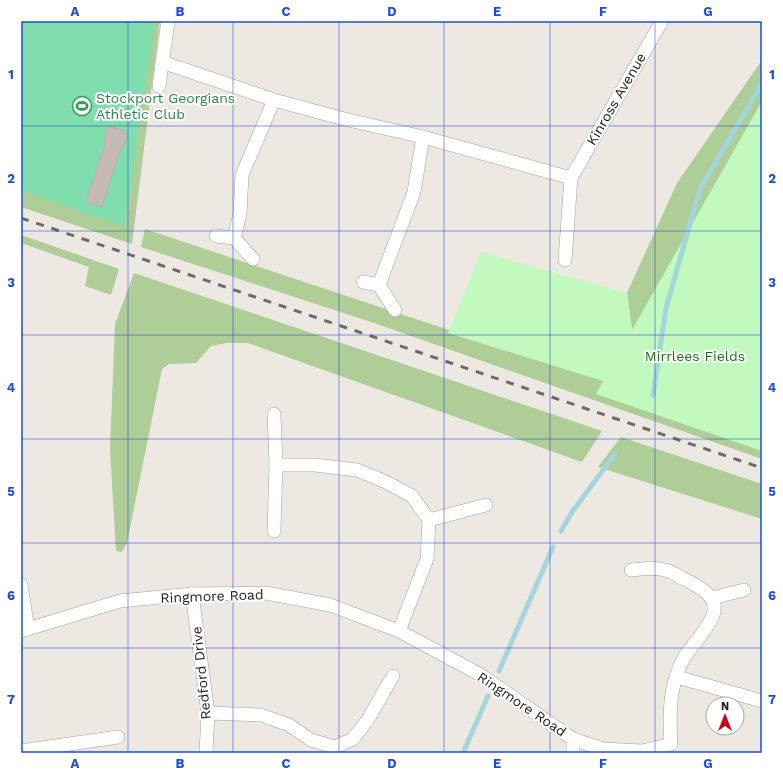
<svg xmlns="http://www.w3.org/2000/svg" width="783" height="774" font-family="'Work Sans',sans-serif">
  <rect width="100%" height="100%" fill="#eee8e2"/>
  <!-- forest -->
  <g fill="#aecd97">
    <polygon points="143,21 160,21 132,244 21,207 21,172"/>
    <polygon points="762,60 762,459 377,324 141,247 145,229 449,330 626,381 633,336 627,293 677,183"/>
    <polygon points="21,235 119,269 111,295 85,286 89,267 21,243"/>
    <polygon points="134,273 602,431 582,462 248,343 227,343 211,346 196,363 169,364 162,369 127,543 122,552 116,551 110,449 115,324"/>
    <polygon points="621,437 762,484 762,519 598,467"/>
  </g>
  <!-- park -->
  <polygon fill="#c2f9bf" points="762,101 762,451 596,394 603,381 448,333 481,252 627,293 632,330"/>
  <!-- pitch -->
  <polygon fill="#80ddad" points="21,21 155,21 125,227 21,190"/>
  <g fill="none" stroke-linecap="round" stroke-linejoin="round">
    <!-- stream -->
    <g stroke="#a3d6dc" stroke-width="5">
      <polyline points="653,395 666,308 700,189 762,83"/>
      <polyline points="561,531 572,512 615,454"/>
      <polyline points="499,671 553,547"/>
      <polyline points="463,753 488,696"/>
    </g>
  </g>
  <!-- building -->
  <polygon fill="#c5bab6" stroke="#bfada5" points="108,126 128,132 124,146 122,145 102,207 86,202 106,141 104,140"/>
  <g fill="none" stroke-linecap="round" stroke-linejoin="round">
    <defs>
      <g id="street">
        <polyline points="162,62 274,100 344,119 423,137 571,178 662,21"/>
        <polyline points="159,86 168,21"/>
        <polyline points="216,236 234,238 253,259"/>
        <polyline points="234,238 240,214 242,175 274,100"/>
        <polyline points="565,260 571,178"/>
        <polyline points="363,282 379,285 395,310"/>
        <polyline points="379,285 414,192 423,137"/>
        <polyline points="274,414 276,465 274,531"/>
        <polyline points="276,465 315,465 357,470 386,482 412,496 429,520 427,559 399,631"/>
        <polyline points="429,520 486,505"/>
        <polyline points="21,585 28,629"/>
        <polyline points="192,594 208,713 206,753"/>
        <polyline points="712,598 744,590"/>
        <polyline points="21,631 120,601 192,594 266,593 330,605 399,631 481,675 573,739 573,753"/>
        <polyline points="677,677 762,701"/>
        <polyline points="208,713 261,715 289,725 311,740 335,747 353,739 367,721 393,676"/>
        <path d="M573,739L603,749L642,751L671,744C669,715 669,684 684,658C691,646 709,628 713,615C720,596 697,586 684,579C678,576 671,571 665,570C653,567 643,569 631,570"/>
        <polyline points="21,751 118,737"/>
      </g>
    </defs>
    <!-- street casing -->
    <use href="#street" stroke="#a1a1a1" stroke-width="14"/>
    <!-- street -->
    <use href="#street" stroke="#fff" stroke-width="13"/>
    <!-- rail -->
    <polyline stroke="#6b6b6b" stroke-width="3" stroke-dasharray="8 8" stroke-linecap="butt" points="21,218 762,468"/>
  </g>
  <!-- grid -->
  <path fill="none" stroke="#1d4ed8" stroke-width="1" stroke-opacity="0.55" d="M128,21V753M233,21V753M339,21V753M444,21V753M550,21V753M655,21V753M21,126H762M21,231H762M21,335H762M21,439H762M21,543H762M21,648H762"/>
  <!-- icons -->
  <defs>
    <symbol id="stadium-ring" viewBox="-11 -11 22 22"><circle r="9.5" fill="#fff" stroke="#2e9e5b" stroke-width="1.5"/><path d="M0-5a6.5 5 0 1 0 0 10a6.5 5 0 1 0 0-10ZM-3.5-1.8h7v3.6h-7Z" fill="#2e9e5b"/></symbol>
  </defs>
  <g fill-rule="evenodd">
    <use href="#stadium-ring" x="71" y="95" width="22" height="22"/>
  </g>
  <g text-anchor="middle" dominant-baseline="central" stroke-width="4" stroke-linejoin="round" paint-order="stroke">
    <!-- leisure labels -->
    <g font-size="14" fill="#27864d" stroke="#fff" text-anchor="start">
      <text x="96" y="98">Stockport Georgians<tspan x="96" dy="16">Athletic Club</tspan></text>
    </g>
    <!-- street labels -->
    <g font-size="14" fill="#1d1d1d" stroke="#fff">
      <text transform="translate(616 99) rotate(-60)">Kinross Avenue</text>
      <text transform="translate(212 596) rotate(-2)">Ringmore Road</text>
      <text transform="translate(201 673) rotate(-96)">Redford Drive</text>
      <text transform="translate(522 704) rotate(34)">Ringmore Road</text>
    </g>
    <!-- park labels -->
    <g font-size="14" fill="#11790c" stroke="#fff">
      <text x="695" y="356">Mirrlees Fields</text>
    </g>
  </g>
  <!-- border -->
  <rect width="783" height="774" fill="none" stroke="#ffffff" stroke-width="44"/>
  <!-- north arrow -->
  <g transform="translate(725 716)"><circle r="19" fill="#ffffff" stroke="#a5a5a5"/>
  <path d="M0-3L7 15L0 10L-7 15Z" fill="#c7021c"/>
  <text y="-6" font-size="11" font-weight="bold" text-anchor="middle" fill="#1d1d1d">N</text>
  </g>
  <rect x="22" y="22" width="739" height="730" fill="none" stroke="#1d4ed8" stroke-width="1.5"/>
  <g font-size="13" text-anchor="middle" font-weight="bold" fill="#1d4ed8">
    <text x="75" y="16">A</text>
    <text x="180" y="16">B</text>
    <text x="286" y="16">C</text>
    <text x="392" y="16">D</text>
    <text x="497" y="16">E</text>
    <text x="603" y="16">F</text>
    <text x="708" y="16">G</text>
    <text x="11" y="79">1</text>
    <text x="772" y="79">1</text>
    <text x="11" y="183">2</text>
    <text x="772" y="183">2</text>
    <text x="11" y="287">3</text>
    <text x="772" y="287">3</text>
    <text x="11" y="392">4</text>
    <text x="772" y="392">4</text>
    <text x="11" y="496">5</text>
    <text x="772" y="496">5</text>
    <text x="11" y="600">6</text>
    <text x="772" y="600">6</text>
    <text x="11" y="704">7</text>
    <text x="772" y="704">7</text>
    <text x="75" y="768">A</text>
    <text x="180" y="768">B</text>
    <text x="286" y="768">C</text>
    <text x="392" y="768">D</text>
    <text x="497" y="768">E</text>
    <text x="603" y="768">F</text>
    <text x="708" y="768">G</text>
  </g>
</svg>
